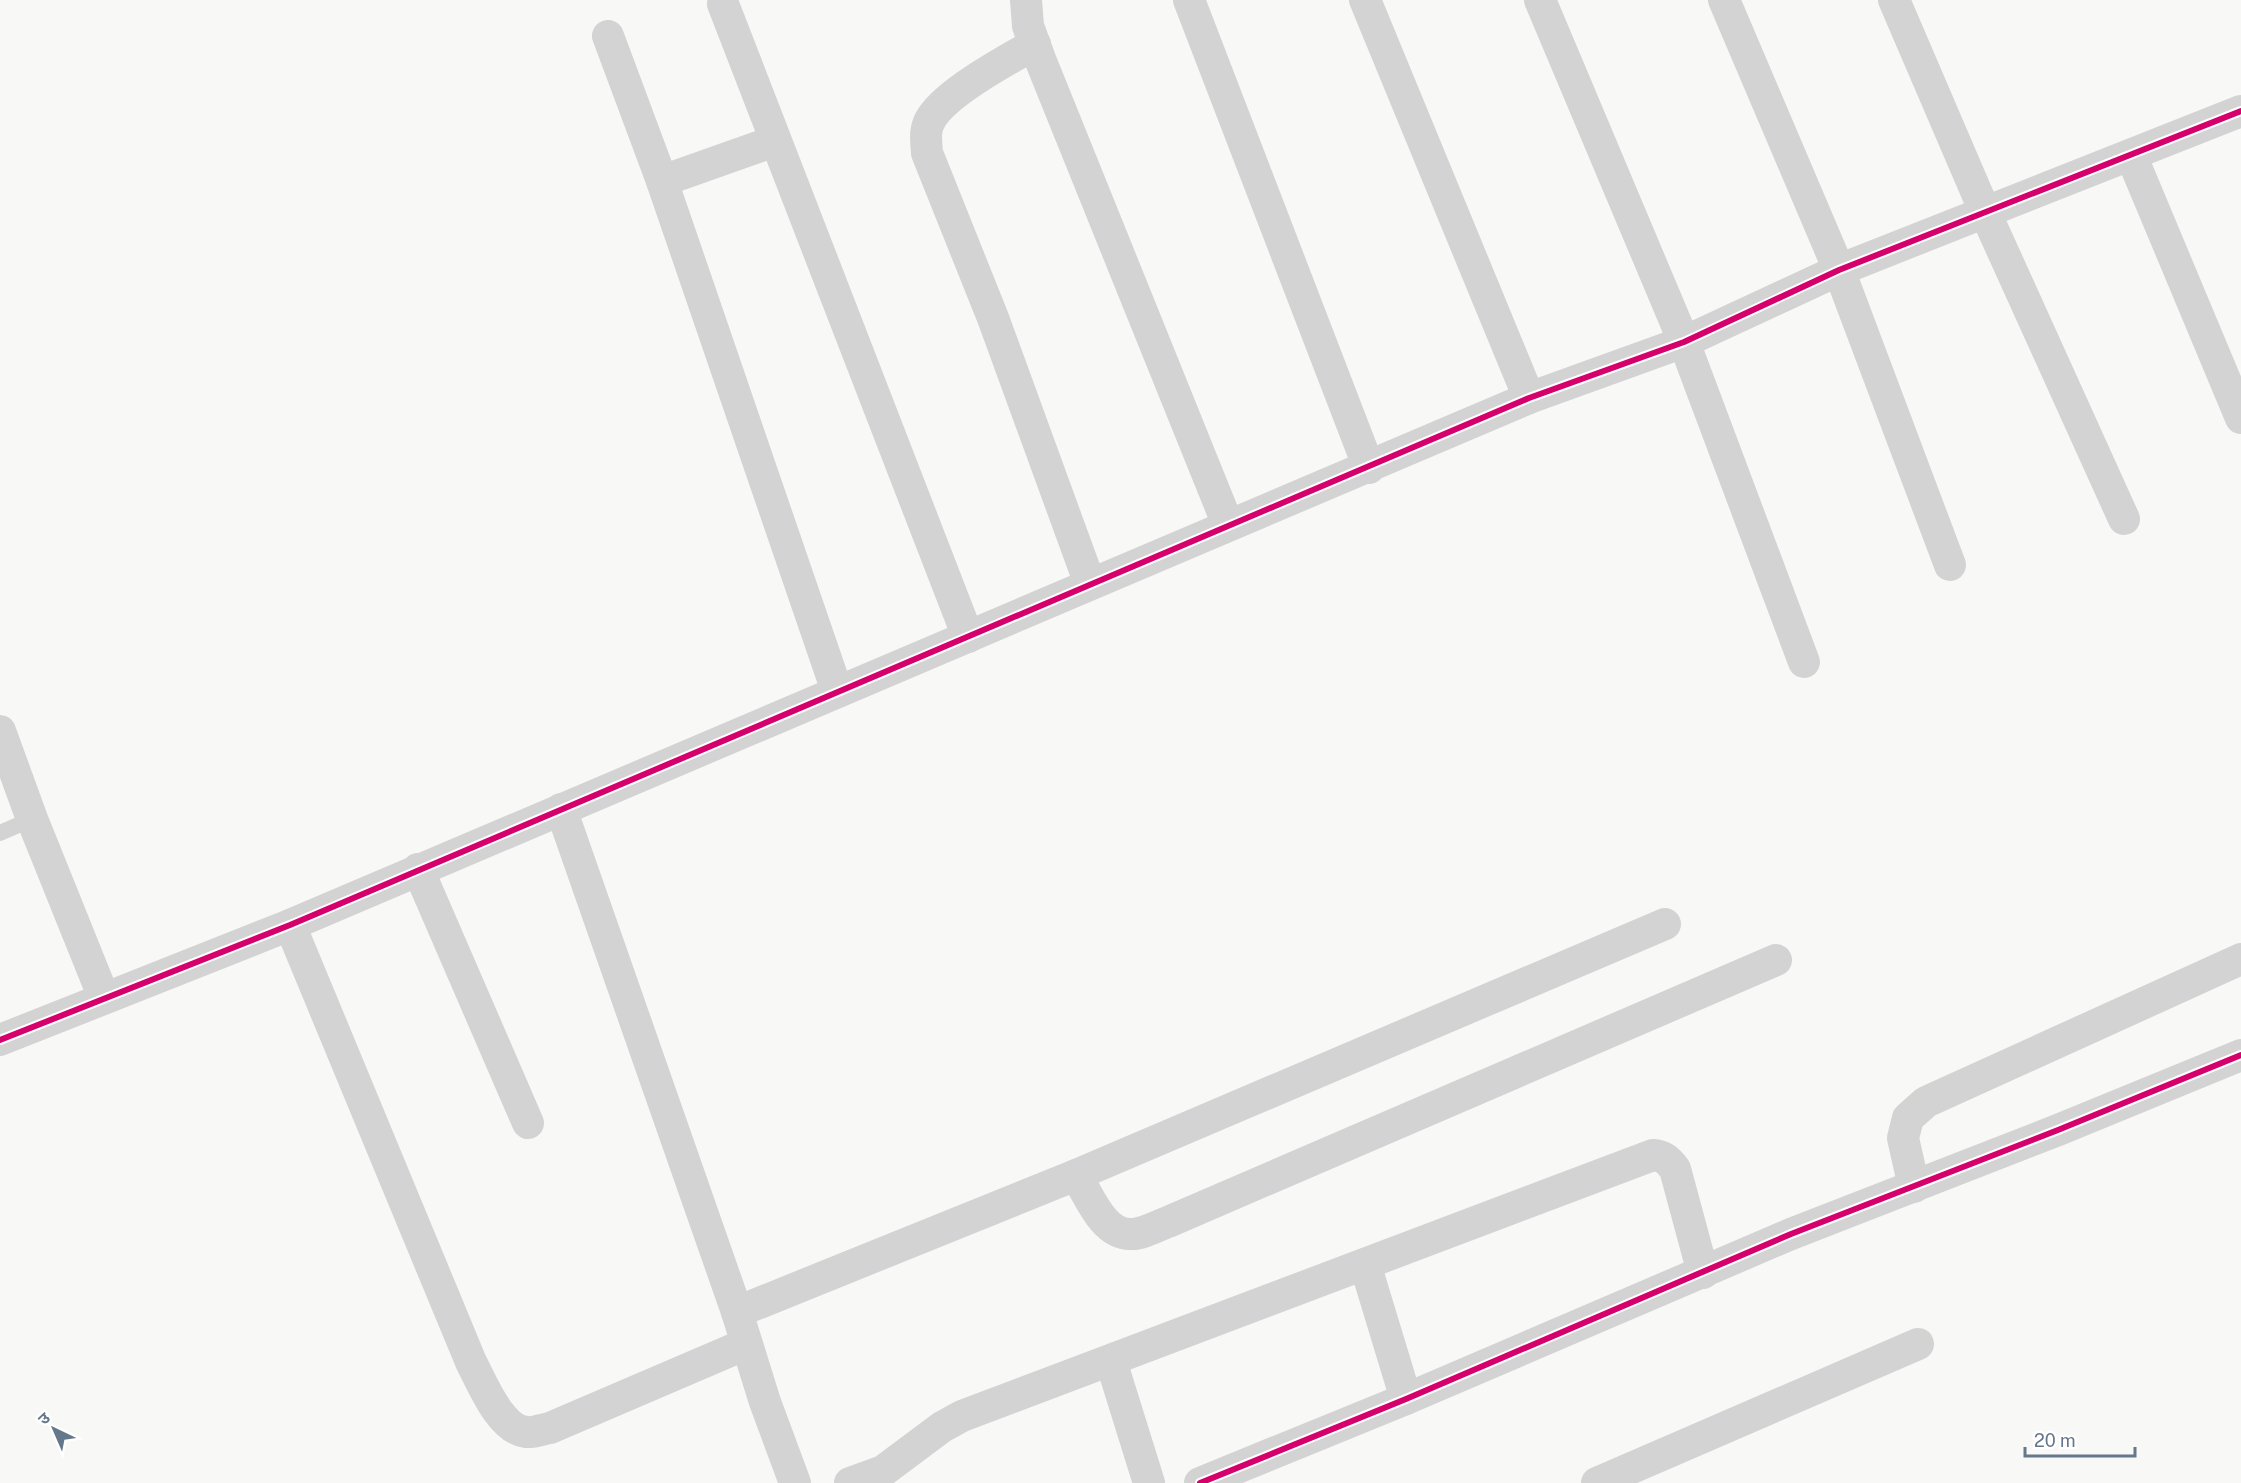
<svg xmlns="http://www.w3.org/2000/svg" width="2241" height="1483" font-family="'Public Sans','Noto Sans Devanagari',sans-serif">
  <rect width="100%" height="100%" fill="#f8f8f7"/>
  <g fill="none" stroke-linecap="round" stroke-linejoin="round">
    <!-- lane -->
    <polyline stroke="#d3d3d4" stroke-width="16" points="0,833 32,819"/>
    <!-- street -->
    <g stroke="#d3d3d4" stroke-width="32">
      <polyline points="1026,0 1028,26 1040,59 1228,525"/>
      <polyline points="1189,0 1369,468"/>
      <polyline points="1365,0 1529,398"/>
      <polyline points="1540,0 1684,342 1804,662"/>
      <polyline points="1724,0 1839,270 1950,565"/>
      <polyline points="1894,0 1985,212 2124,519"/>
      <polyline points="723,4 968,637"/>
      <polyline points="608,36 662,181 837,691"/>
      <path d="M1035,44C1007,60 949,91 932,117C924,128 926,140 927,153L993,318L1090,584"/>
      <polyline points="2131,155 2241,418"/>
      <polyline points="662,181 775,141"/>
      <polyline points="0,731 32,819 104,998"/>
      <polyline points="561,809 737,1312 765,1402 795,1483"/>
      <polyline points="418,869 528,1123"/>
      <path d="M290,925L471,1362C482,1383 500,1429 526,1432C534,1433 543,1429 550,1428L746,1344"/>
      <polyline points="0,1040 290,925 1529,398 1684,342 1839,270 2241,111"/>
      <path d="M1076,1175C1089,1195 1103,1236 1132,1234C1143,1234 1157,1226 1168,1222L1776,960"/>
      <polyline points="1914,1187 1903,1138 1908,1118 1926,1102 2241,959"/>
      <polyline points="1365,1264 1406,1399"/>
      <polyline points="737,1312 1076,1175 1665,924"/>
      <polyline points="1111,1361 1149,1483"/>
      <path d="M850,1483L883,1471L942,1427L962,1416L1653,1155C1664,1156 1668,1160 1675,1169L1703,1273"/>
      <polyline points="1200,1483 1406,1399 1791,1234 2058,1130 2241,1055"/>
      <polyline points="1597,1483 1918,1344"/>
    </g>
    <defs>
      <g id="cycleway">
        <polyline points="0,1040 290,925 1529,398 1684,342 1839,270 2241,111"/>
        <polyline points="1200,1483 1406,1399 1791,1234 2058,1130 2241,1055"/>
      </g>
    </defs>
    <!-- cycleway casing -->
    <use href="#cycleway" stroke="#fff" stroke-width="10"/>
    <!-- cycleway -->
    <use href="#cycleway" stroke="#d6006c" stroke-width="6"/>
  </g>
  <!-- north arrow -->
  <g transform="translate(54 1429) rotate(316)" stroke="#ffffff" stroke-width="4.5" paint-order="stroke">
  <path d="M0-4.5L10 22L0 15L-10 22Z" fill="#65778b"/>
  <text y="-9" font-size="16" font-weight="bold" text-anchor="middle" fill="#65778b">उ</text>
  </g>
  <!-- scale -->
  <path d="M2025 1447v9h110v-9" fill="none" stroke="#65778b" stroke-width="3"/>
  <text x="2034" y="1447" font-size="18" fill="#65778b" stroke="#ffffff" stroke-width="4.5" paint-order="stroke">20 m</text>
</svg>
